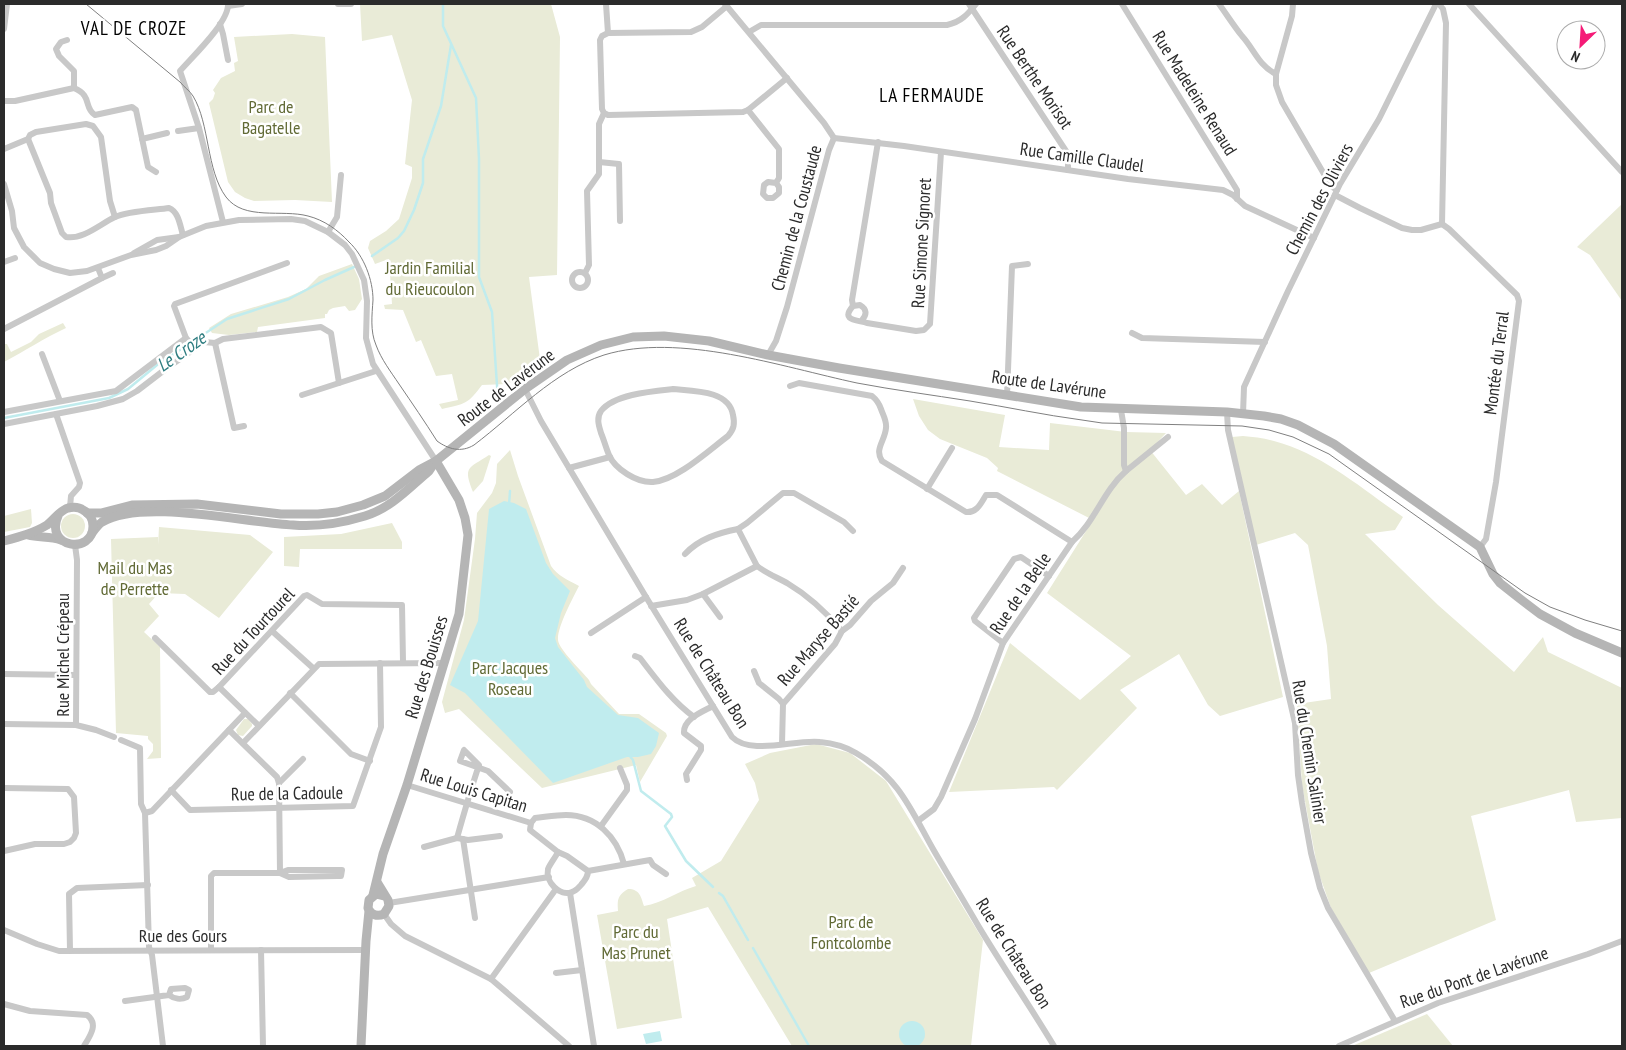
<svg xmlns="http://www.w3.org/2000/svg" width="1626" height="1050" font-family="'PT Sans Narrow',sans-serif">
  <rect width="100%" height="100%" fill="#fff"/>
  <!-- green -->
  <g fill="#e9ebd7">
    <path d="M360,4H551L560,37L557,275L529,277L541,367L507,384L482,385C468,404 465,404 442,409L439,404L458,400L452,374L436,376L421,340L416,342L403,310L385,309L384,305L392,304L389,259L375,264L368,248L370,241L386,231L399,219L412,178V167L405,164L412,100L392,35L362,41Z"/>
    <polygon points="292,34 325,37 332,202 295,200 254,201 245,198 235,192 228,182 209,103 213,99 215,93 213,90 221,78 235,71 234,63 238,61 234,37"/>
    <polygon points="1622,204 1622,301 1590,255 1577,247"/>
    <polygon points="352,264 359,279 362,299 355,310 349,311 345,306 333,308 329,310 327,314 325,314 325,318 258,327 257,332 229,335 212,333 209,328 231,314 288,297 306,289 319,276"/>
    <path d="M63,323L66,328C44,338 25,351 4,362V344H7L11,352L31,342L39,334Z"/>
    <polygon points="913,399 1005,415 999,447 1049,450 1050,423 1126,432 1166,433 1150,450 1186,495 1202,484 1222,505 1239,491 1283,697 1220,716 1208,705 1179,654 1120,690 1137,708 1057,790 1054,787 949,792 1010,643 1080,700 1131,656 1047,593 1093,520 997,471 998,468 987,458 940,439 928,430 919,416"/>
    <path d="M1243,436C1253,437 1264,438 1274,441C1323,454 1362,489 1403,517L1395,530L1365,534L1438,605L1514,672L1543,637L1548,652L1622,688V818L1576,822L1569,790L1471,816L1496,920L1369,973L1331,908L1318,871L1302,785L1297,704L1331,699L1327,646L1308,545L1295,533L1256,545L1232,437Z"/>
    <path d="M510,450L518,476L551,566C558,576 568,580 579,586C573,598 557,627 558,640C559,650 583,672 589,680L591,684L619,714H639L666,733L667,736L640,782L636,765L542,788L459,709L445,713L442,702L464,620L475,539L477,513L492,493L496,483L497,464Z"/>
    <path d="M489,455L491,456L483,481L473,492C463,466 468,469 489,455Z"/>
    <polygon points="31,509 32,523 30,527 4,532 4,516"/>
    <circle cx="73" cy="526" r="12"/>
    <polygon points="392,523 402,542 402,549 300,549 299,567 284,566 284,537 341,534"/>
    <polygon points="159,527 250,535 273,552 219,618 185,594 159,593 149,604 159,616 144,632 160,647 161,758 147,759 153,751 153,744 148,739 148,736 116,733 111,539 158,537 158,545"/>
    <polygon points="244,719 248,719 252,724 252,726 243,736 238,735 236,730"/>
    <path d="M816,744L850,753L886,781L983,940L971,1046H792L708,907L667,919L682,1018L617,1029L597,915L618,911C617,899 618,895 628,889C640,889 641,897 644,906C663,903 678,891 696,886L692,878L721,861L759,800L755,783L745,764L770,753Z"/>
    <polygon points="1427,1014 1453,1046 1352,1046"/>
  </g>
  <!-- water -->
  <g fill="#c0ecee">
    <polygon points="504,501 514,503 526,509 546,563 553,574 570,591 561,613 555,638 558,647 584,680 587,687 618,715 638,718 659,733 656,746 651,754 638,757 627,757 553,783 465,693 450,685 478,621 489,509"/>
    <circle cx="912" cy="1034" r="13"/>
    <polygon points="660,1031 662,1041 646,1044 643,1034"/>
  </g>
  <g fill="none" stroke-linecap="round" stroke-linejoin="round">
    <!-- stream -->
    <g stroke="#c0ecee" stroke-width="2.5">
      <polyline points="443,4 443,26 476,98 479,159 479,277 492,312 498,400"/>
      <polyline points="372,256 398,238 404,231 414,210 423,183 423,159 441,106 451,45"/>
      <polyline points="4,418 109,398 128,389 157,365 227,319 289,299 325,280 354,267"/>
      <polyline points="509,505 510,491"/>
      <polyline points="629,755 633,760 641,791 671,814 672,817 665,826 686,861 713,887"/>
      <polyline points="719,893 723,896 748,940"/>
      <polyline points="753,948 809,1046"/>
    </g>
    <!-- street -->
    <g stroke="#c8c8c8" stroke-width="6">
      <polyline points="338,4 351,4"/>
      <polyline points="606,4 608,33"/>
      <polyline points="725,4 824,123 834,138"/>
      <polyline points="969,4 1066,151 1068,159 1068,170"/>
      <polyline points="1122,4 1237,190 1237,199"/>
      <path d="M1219,4C1227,15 1234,26 1242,36C1254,49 1259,66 1276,74V85L1282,102L1331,186L1337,190"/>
      <polyline points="1439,4 1443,9 1446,23 1442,224"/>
      <polyline points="1469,4 1622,172"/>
      <polyline points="228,6 242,4"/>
      <polyline points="727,6 702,27 691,32 608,33 602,36 600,40 602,109 604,113 608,115 743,112 748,110 787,78"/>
      <polyline points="220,24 223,34 228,60"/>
      <polyline points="4,29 7,4"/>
      <path d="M749,32L761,25H947C961,22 968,14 976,4"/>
      <polyline points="67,40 61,42 56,49 59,56 74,71 74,88"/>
      <polyline points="1276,74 1292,16 1293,4"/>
      <path d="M4,101H15L74,88C93,96 83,107 95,115L132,107L136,110L148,167L156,172"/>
      <polyline points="748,110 779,149 779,178 776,183 779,187 779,193 773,198 767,198 763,194 764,185 768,182 776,183"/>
      <polyline points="178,131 199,128"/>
      <polyline points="834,138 904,146 1128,179 1223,190 1233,195 1245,206 1314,238"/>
      <path d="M28,139L50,193L51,203L62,233L66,237C83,240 100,224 115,217C128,211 155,210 169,208C179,212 180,226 183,235"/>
      <polyline points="142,139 167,133"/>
      <polyline points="4,149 28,139 30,135 36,132 86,124 93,126 101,137 110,201 115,217"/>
      <polyline points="599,162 619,164 620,221"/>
      <polyline points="4,184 12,211 14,228 24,247 40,263 54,269 70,273 87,271 131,255 156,250 166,246 179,237 206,226 239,220 291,219 305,221 328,232 345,245 352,254 364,280 367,301 366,338 373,364 436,461"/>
      <polyline points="1335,195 1360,208 1402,228 1412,230 1421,230 1442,224"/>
      <path d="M223,222L199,128L180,71C193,56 229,22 228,4"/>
      <polyline points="1442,224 1449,229 1517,295 1519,301 1496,482 1486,539 1480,547"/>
      <polyline points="328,232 337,217 341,175"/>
      <polyline points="134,253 157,240 179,237"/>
      <polyline points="4,262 15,258"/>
      <circle cx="580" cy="280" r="8"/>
      <polyline points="585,273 589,265 587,191 599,174 599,124 604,113"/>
      <polyline points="102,278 113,273"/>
      <polyline points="853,306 852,300 878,142"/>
      <path d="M862,320C867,315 867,309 860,305L853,306C839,322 860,320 867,323L916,331L924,330L930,324L941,152"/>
      <polyline points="4,329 102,278 98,268"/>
      <polyline points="1132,333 1142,338 1265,342"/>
      <polyline points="215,343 223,339 321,327 331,333 339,383"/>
      <polyline points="215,343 234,428 244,426"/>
      <polyline points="195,347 186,338 174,306 175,304 287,263"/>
      <polyline points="42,354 60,401"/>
      <polyline points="768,355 776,341 787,307 829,150 834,138"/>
      <path d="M790,386L799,383L872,396C877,400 879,403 881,409C883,415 887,421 886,428C885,441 874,449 882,461L966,512C977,513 981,503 986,495H997L1072,542"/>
      <path d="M525,389L541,421L646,597L732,737C751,756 795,739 820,742C831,743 846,747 856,753C899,778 910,808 933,849C948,875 964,901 979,927C1003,967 1030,1006 1054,1046"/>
      <path d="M673,389C693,391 729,390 733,415C735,424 734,429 728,436C708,451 677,480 653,482C637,483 615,469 609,455C606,448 604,440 601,433C599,426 596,418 601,411C614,394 654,391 673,389Z"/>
      <polyline points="302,395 376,371"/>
      <polyline points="1007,396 1012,266 1028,264"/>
      <polyline points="4,412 116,391 186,338"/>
      <polyline points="1227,412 1228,430 1295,723 1298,775 1302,803 1311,853 1320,888 1328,908 1395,1021"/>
      <polyline points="56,414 80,483 79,487 71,496 70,507"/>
      <polyline points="1243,414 1244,387 1288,291 1340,184 1379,119 1436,4"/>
      <polyline points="4,424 97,406 123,399 137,391 167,368 204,342 215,343"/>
      <polyline points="569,468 610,457"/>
      <polyline points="1126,471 1168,437"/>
      <polyline points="927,489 952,448"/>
      <polyline points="75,545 77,560 76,725 96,730 114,737"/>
      <path d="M685,554C699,539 718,533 738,529"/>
      <polyline points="757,566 738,529 747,523 783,493 794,493 844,522 853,531"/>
      <polyline points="703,594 720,617"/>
      <path d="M651,606L687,600L703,594L757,566C766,573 776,577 787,583C809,596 826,612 842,631"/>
      <polyline points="272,631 313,668"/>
      <polyline points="591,633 646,597"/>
      <polyline points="155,638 210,692 213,692 219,687"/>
      <polyline points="1003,643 975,621 974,618 1014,559 1021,557 1049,576"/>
      <path d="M635,656L640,658C657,680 672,701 694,717"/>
      <polyline points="754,671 759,683 779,699 783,704"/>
      <polyline points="4,674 76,675"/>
      <polyline points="290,693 351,754 370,761"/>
      <polyline points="4,724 76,725"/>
      <polyline points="259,726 219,687 304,596 307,595 322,604 402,605 403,662"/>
      <polyline points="229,730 277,777 279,783 280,873"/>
      <polyline points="121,740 140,748 141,804 145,813"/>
      <polyline points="243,743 319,664 445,663"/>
      <polyline points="782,744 783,704 835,644 842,631 850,625 871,601 893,583 903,568"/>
      <path d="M687,780L686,774L701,750V746L684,733C683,719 702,712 713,706"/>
      <polyline points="279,783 303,759"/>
      <polyline points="407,785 531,823"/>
      <polyline points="4,788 68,789 74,797 76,833 74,838 70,842 64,844 35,844 4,851"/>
      <polyline points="171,790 190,810 353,806 381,727 380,663"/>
      <path d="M918,821L934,809L941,797L975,719L1003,643L1072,542C1095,522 1103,491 1126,471L1124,465V428L1121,410"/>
      <polyline points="601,826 627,790 627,785 620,768"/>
      <path d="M457,838C464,813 471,789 479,765L464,750L460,761L488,771L510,792"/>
      <polyline points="463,839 475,918"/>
      <polyline points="424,847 457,838 468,840 500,836"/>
      <path d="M558,852L530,830L531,823L535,818C545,817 556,815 566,815C596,815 617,837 624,864"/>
      <path d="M558,852L567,856L588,871C588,877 585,880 581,885C579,887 576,891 572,892C560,897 545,882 548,869C550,864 555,858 558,852Z"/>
      <polyline points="588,871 650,860 653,865 666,874"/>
      <polyline points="570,893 594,1046"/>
      <polyline points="389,903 549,877"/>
      <polyline points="384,914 391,924 405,936 491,979 569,1046"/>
      <polyline points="4,930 37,944 59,951 366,950"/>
      <polyline points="211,950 211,876 214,873 280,873 288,870 342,870 341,876 337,876 289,877 280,873"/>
      <polyline points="261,950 263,1046"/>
      <polyline points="70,951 69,894 77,888 148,885"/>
      <polyline points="556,973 582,970"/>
      <polyline points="491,979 556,889"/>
      <path d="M125,1001L169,995C174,999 181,1000 187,997L189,990L185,988L171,989L169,995"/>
      <path d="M4,1004L30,1011L87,1015C99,1024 90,1036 84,1046"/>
      <polyline points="163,1046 152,955 149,947 145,813 152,811 245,713"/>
      <polyline points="1339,1046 1438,1003 1588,954 1622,941"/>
    </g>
    <!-- secondary -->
    <g stroke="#b5b5b5" stroke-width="9">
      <polyline points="87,513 101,513 132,505 197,504 281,514 318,514 337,512 363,505 385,496 419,470 436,461 525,389 567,360 601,345 633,337 664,336 709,341 768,355 839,368 1081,407 1227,412 1264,416 1281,419 1298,425 1334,444 1480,547 1493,574 1500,583 1519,598 1540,614 1575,633 1622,653"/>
      <path d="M92,533C95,529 98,525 102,522C143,498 245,523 293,525C317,527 342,523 365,516C391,508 409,488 429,471L433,465"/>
      <path d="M28,535C39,538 50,536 61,540"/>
      <path d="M4,541C19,537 34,533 47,525C54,520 60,510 68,508C73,507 79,507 83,510C89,513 93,519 93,526C93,555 44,548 58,516"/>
      <path d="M377,882L388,900L389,906L384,914C377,917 371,915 368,908L369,900L376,894L384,896"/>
      <polyline points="373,895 383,854 407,785 459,614 468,535 465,518 459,500 436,461"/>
      <polyline points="361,1046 366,941 369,911"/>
    </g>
    <!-- tram -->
    <path stroke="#808080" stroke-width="1" d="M86,4L180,82C184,87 190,91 193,96C210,124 206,170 226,197C244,221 282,209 308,216C324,220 338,230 349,242C364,256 373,280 373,300C372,315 370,331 376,345C381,359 391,372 399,384C412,403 425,422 437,441C448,449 461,453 474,445C515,414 554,371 604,355C679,332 782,367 857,383C894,390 932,395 970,401C1007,407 1044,415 1082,420L1102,423L1242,426L1269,430L1293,437L1329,454L1343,464L1525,593L1550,607L1585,620L1622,631"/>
  </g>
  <g text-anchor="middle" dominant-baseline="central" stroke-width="5" stroke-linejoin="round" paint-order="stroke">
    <!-- street labels -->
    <g font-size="18" fill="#2b2b2b" stroke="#fff">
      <text transform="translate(1035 77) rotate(56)">Rue Berthe Morisot</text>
      <text transform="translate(1195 93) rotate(58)">Rue Madeleine Renaud</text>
      <text transform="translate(1082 157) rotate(8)">Rue Camille Claudel</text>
      <text transform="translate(1319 199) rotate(-62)">Chemin des Oliviers</text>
      <text transform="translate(796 218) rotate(-75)">Chemin de la Coustaude</text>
      <text transform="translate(921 243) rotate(-87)">Rue Simone Signoret</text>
      <text transform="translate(1496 363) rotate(-83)">Montée du Terral</text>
      <text transform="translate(1049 384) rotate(8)">Route de Lavérune</text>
      <text transform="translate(506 387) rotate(-37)">Route de Lavérune</text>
      <text transform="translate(1020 593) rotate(-56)">Rue de la Belle</text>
      <text transform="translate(253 631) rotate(-47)">Rue du Tourtourel</text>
      <text transform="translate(818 640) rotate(-49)">Rue Maryse Bastié</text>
      <text transform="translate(62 655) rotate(-90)">Rue Michel Crépeau</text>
      <text transform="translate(426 667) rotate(-73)">Rue des Bouisses</text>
      <text transform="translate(712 673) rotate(58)">Rue de Château Bon</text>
      <text transform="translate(1310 752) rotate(81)">Rue du Chemin Salinier</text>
      <text transform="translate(474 790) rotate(17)">Rue Louis Capitan</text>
      <text transform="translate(287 793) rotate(-1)">Rue de la Cadoule</text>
      <text x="183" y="935">Rue des Gours</text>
      <text transform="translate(1014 953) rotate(58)">Rue de Château Bon</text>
      <text transform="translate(1474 977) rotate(-19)">Rue du Pont de Lavérune</text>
    </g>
    <!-- park labels -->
    <g font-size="18" fill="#616a35" stroke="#fff">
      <text x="271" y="106">Parc de<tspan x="271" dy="21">Bagatelle</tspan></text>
      <text x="430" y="267">Jardin Familial<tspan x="430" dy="21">du Rieucoulon</tspan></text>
      <text x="135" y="567">Mail du Mas<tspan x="135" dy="21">de Perrette</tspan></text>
      <text x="510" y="667">Parc Jacques<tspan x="510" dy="21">Roseau</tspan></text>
      <text x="851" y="921">Parc de<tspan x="851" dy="21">Fontcolombe</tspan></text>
      <text x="636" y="931">Parc du<tspan x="636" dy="21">Mas Prunet</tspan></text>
    </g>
    <!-- neighbourhood labels -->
    <g font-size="19" letter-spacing="1" fill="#000" stroke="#fff">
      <text x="134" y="28">VAL DE CROZE</text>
      <text x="932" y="95">LA FERMAUDE</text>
    </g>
    <!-- water labels -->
    <g font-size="19" font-style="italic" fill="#2e7d80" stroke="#fff">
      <text transform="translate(181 351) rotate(-35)">Le Croze</text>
    </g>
  </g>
  <!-- border -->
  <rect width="1626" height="1050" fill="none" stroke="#2b2b2b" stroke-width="10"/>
  <!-- north arrow -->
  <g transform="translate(1581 45) rotate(205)"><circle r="24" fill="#ffffff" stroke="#aaaaaa"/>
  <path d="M0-4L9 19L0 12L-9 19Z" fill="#f51b77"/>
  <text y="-8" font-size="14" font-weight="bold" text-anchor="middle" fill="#2b2b2b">N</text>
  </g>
</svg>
